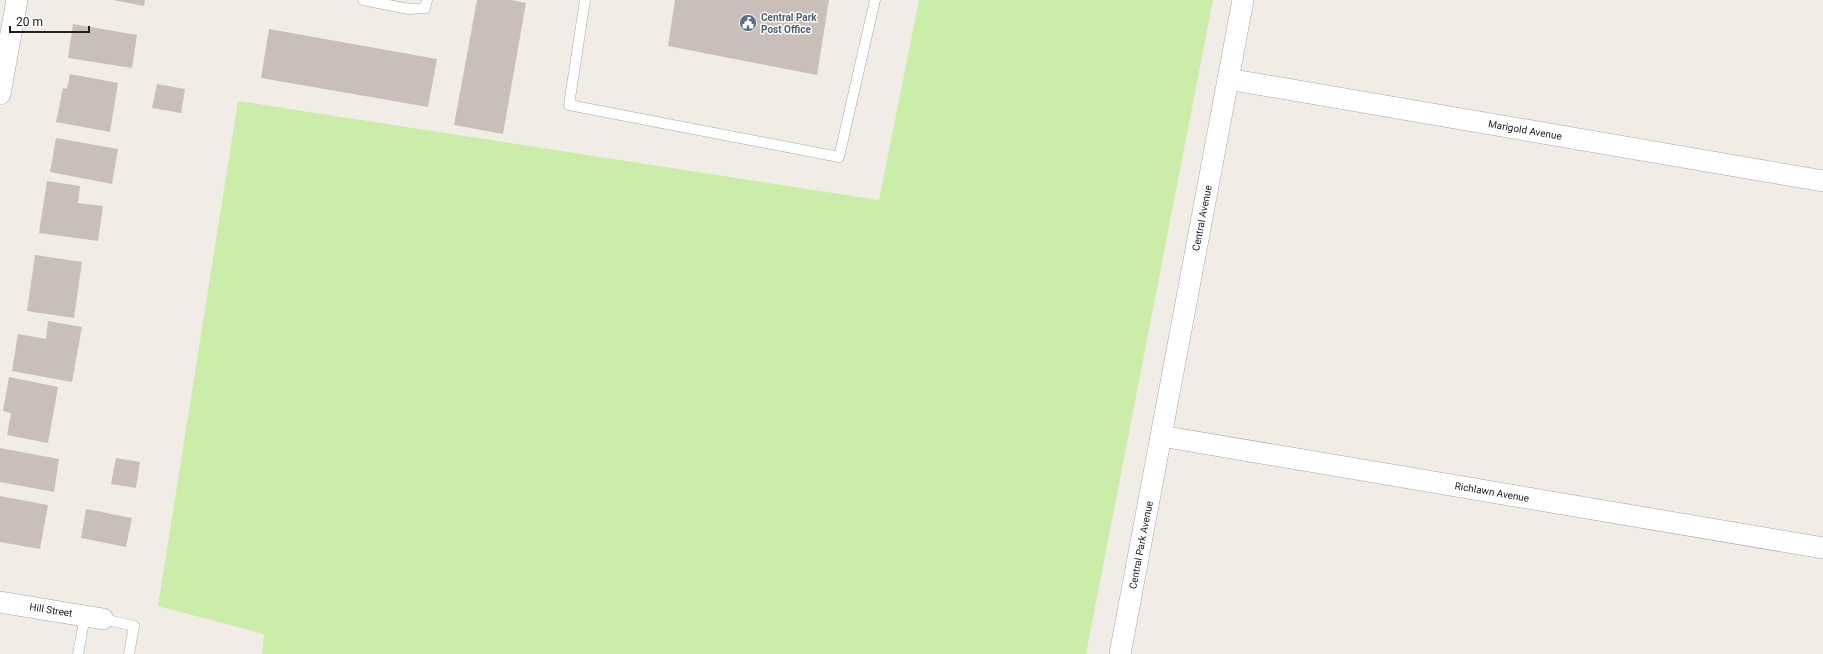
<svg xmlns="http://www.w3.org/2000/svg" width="1823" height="654" font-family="Roboto,sans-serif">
  <rect width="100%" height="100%" fill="#f1ede6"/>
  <!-- grass -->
  <polygon fill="#cceda9" points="919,0 1213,0 1086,654 262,654 264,634 158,606 238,101 879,200"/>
  <!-- building -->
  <g fill="#c9bfb8">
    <polygon points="113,0 145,0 144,6"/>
    <polygon points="477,0 511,0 526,3 503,134 454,125"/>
    <polygon points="675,0 829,0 817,75 668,46"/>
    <polygon points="73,24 137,35 132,68 68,58"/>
    <polygon points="269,29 437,59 428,107 261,78"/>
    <polygon points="70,74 118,83 110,132 56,122 63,88 67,89"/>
    <polygon points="157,84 185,89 181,113 152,108"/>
    <polygon points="56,138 118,149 112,184 50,172"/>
    <polygon points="47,181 80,186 78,203 103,206 98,241 39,233"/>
    <polygon points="35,255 82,262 74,318 27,311"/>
    <polygon points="48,321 82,327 72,382 12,371 18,334 46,339"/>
    <polygon points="9,377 58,387 48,443 7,435 11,413 3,411"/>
    <polygon points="0,448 59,459 54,492 0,482"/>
    <polygon points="116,458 140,462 136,488 111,484"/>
    <polygon points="0,496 48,505 40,549 0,542"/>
    <polygon points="86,509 132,518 126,547 81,538"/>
  </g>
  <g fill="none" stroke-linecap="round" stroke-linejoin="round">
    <defs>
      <g id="lane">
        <polyline points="363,0 409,9 425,8 427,0"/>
        <polyline points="585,0 569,105 839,157 875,0"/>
        <polyline points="103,619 134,626 129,654"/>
        <polyline points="78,654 85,616"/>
      </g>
      <g id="street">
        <polyline points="1228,79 1823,181"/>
        <polyline points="0,94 17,0"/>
        <polyline points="1161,436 1823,548"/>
        <polyline points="0,602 103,619"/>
        <polyline points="1120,654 1243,0"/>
      </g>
    </defs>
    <!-- lane casing -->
    <use href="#lane" stroke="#a7a7a7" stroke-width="11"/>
    <!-- street casing -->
    <use href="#street" stroke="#a7a7a7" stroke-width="22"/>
    <!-- lane -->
    <use href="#lane" stroke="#fff" stroke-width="10"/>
    <!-- street -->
    <use href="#street" stroke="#fff" stroke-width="21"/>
  </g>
  <!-- icons -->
  <defs>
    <symbol id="civic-disc" viewBox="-11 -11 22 22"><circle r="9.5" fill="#5c6f8a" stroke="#fff"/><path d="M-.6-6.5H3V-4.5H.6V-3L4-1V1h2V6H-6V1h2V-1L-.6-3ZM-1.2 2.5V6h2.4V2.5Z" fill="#fff"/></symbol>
  </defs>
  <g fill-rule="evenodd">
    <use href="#civic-disc" x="738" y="13" width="20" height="20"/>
  </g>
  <g text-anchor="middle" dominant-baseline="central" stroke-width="3" stroke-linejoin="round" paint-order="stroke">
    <!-- service labels -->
    <g font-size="10" font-weight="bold" fill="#4e5e75" stroke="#fff" text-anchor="start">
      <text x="761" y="17">Central Park<tspan x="761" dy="12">Post Office</tspan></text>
    </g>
    <!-- street labels -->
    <g font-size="10" fill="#202020" stroke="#fff">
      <text transform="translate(1525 130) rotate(10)">Marigold Avenue</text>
      <text transform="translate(1202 218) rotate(-79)">Central Avenue</text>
      <text transform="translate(1492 492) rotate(10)">Richlawn Avenue</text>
      <text transform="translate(1141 545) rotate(-79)">Central Park Avenue</text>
      <text transform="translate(51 610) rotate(9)">Hill Street</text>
    </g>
  </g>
  <!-- scale -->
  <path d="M10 26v6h79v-6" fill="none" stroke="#202020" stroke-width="2"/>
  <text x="16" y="26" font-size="12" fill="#202020" stroke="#ffffff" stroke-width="3" paint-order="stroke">20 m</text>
</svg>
